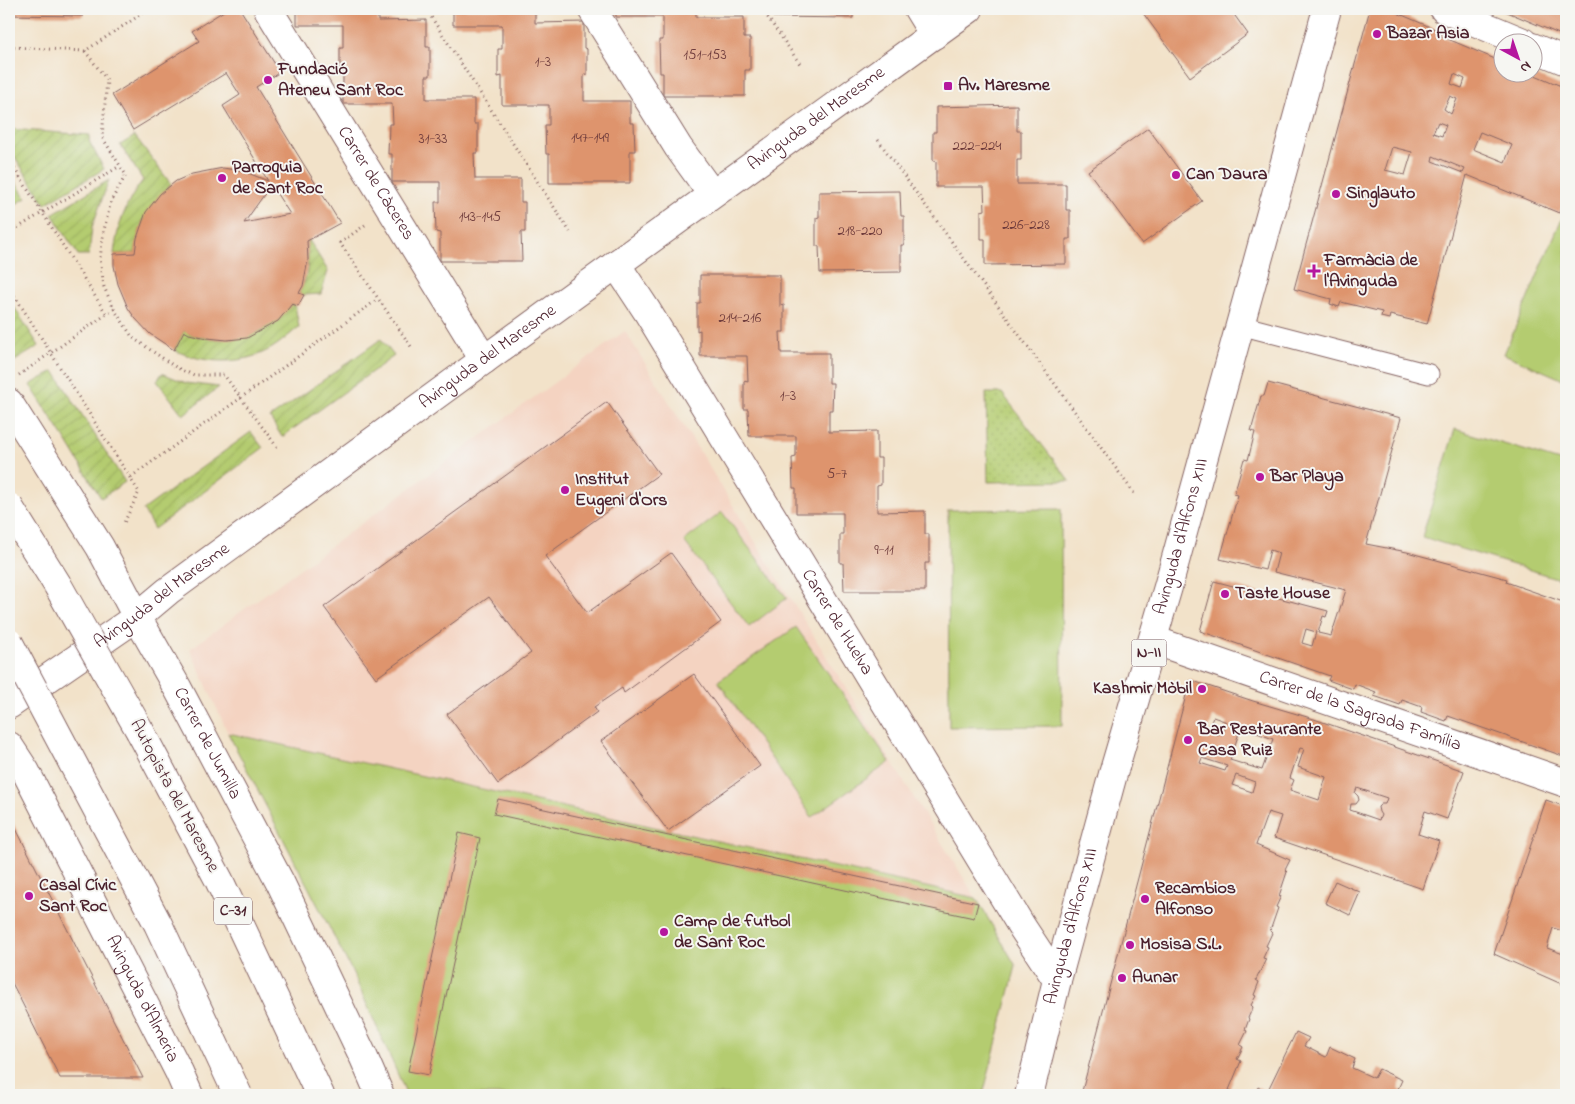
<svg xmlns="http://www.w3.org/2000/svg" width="1575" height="1104" font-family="'Indie Flower',sans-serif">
  <defs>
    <pattern id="grass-dots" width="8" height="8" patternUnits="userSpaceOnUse" patternTransform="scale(1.25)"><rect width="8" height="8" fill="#b4cc70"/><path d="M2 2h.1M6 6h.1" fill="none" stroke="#9caf61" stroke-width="1.8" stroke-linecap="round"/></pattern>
    <pattern id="garden-furrows" width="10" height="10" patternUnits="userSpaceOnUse" patternTransform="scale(1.25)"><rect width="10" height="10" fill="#b4cc70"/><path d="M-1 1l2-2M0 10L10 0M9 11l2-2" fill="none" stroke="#9caf61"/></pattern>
  </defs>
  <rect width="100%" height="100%" fill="#f6f6f2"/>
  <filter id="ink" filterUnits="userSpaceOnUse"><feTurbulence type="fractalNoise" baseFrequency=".02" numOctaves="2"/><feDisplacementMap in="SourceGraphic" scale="10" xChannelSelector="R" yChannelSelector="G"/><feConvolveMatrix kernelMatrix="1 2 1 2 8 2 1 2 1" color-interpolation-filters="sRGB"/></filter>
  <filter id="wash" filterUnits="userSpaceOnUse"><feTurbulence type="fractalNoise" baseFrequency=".0096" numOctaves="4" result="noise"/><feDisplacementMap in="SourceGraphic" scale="20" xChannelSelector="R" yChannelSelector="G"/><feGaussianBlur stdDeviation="1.12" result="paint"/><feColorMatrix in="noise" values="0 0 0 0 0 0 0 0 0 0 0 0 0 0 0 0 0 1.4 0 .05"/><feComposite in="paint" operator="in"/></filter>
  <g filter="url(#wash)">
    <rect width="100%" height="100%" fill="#f2e2c9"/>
    <!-- built -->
    <polygon fill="#f4d3c1" points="625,331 976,898 228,733 190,649"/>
    <!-- grass -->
    <polygon fill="url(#grass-dots)" stroke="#7f764e" points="986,393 1002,393 1070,481 988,482"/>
    <!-- garden -->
    <g fill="url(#garden-furrows)" stroke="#7f764e">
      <polygon points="9,129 90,135 89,141 104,169 45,204 9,148"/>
      <path d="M135,136L171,184C148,205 139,223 135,253L114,254C117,226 126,202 143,180L120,145Z"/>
      <polygon points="9,172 26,198 9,208"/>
      <polygon points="109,180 92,227 89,255 78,255 52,214"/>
      <path d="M309,240L328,271L321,294L304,295L299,293C309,278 309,258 307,241Z"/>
      <polygon points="9,299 39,346 15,361 9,352"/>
      <path d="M292,304L295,305L299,327C290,334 282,342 272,348C242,366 204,364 174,350L184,331C192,336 204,338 214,339C249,342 269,330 292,304Z"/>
      <polygon points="381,339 394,356 282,437 270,418"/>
      <polygon points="54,371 125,482 101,498 67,442 30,385"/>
      <polygon points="162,373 186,383 219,387 183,415 157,381"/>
      <polygon points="251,432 263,448 154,529 143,510"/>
    </g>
    <!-- pitch -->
    <g fill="#b4cc70" stroke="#7f764e">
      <polygon points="1562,218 1566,219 1566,381 1504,354"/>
      <polygon points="1455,429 1566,463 1566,581 1422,537"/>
      <polygon points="1061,509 1062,726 949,727 948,510"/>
      <polygon points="722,512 787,598 749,627 684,541"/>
      <polygon points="796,627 890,762 812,817 718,681"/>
      <polygon points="228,733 976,898 1016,966 983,1095 407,1095 352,971"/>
    </g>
    <g id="blocks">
      <!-- building -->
      <g fill="#de946d" fill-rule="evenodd">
        <polygon points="9,9 83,9 83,16 9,15"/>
        <path d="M227,9H240L280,72L256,87L340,223L307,241L308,260L303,286L299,293L304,295L298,306L292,304L278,321L247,338L227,340L207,338L189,334L184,331L174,350L150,334L135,318L128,308L118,284L114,266V254L135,253L137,238L146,212L160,194L176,181L192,174L223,168L243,171L268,181L223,106L240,95L226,73L133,130L112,95L199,41L192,31ZM271,185L290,214L244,223Z"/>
        <polygon points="297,9 378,9 378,21 426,20 426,47 430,47 430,76 426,76 426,99 474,99 474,124 478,124 478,153 474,153 475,179 521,179 521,202 525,202 525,232 521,232 522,261 440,261 440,233 436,232 435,202 440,202 440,182 392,182 392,154 388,154 389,124 393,124 392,104 343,104 343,76 340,76 340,48 343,48 343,25 297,25"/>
        <polygon points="453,9 535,9 535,23 584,22 584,48 587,49 587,75 584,74 584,101 630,101 630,123 634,123 635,151 630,151 630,183 549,183 549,154 546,154 545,125 549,125 549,105 502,105 502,76 498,77 498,49 502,49 502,25 453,25"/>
        <polygon points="616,9 696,9 696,17 744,17 744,38 750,38 750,70 745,70 745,96 663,96 663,73 660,73 659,40 663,40 663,17 616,17"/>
        <polygon points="773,9 853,9 853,18 773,17"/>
        <polygon points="1140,9 1230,9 1248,34 1190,77"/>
        <path d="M1370,9H1388L1442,32L1441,36L1502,62V72H1528L1566,88V211L1561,208L1559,213L1467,175L1427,324L1390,315L1389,319L1381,317L1382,312L1341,302L1339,307L1330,304L1331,299L1294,289ZM1454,74L1465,79L1462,88L1451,84ZM1450,96L1457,99L1451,114L1444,109ZM1438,122L1446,125L1442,136L1433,133ZM1480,132L1512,145L1505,162L1473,149ZM1392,147L1412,152L1405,175L1385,170ZM1433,156L1465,169L1463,173L1432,161Z"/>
        <polygon points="1500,9 1566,9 1566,37 1512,14"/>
        <polygon points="1017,105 1017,131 1021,131 1021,160 1017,160 1017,184 1066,184 1066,210 1070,210 1070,239 1066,239 1066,264 985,265 985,239 981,239 981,211 985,210 984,187 936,187 936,161 933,161 933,132 936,132 936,107"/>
        <polygon points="1148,128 1202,201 1142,244 1088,171"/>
        <polygon points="900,191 901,216 904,216 904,245 901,245 901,272 820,273 819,246 816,246 816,218 819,217 819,192"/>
        <polygon points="700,275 780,275 780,306 784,305 784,332 780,332 781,353 829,353 829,383 833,383 832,410 829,410 829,432 877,431 877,458 881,458 881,485 877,486 877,512 925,511 925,534 929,534 929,563 925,563 925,591 844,591 843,563 840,563 840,534 843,534 843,513 796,513 796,488 793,488 792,458 796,457 796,436 749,436 748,409 744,409 744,381 748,382 747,356 700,356 700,330 697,331 697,303 700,303"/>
        <path d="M1268,383L1401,418L1366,544L1407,552L1507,579L1506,582L1566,603V757L1448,716L1446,721L1421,712L1422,707L1402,700L1400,705L1374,696L1376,692L1355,684L1353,689L1347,687L1328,680L1330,676L1200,631L1214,581L1328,611L1326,617L1323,616L1318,633L1331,636L1346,590L1274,572L1279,553L1270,550L1265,570L1220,559L1238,495L1234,494L1244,459L1248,460L1255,432L1251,431L1261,396H1264ZM1306,629L1316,632L1312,646L1302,643Z"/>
        <polygon points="607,402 659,474 545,556 587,613 671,553 721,622 624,693 622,688 594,707 597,712 498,784 447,714 531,653 489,597 376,678 324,607"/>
        <polygon points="694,674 760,766 668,831 601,741"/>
        <path d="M1190,680L1253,701L1314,719L1464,771L1447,819L1425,811L1418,834L1439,841L1423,889L1274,838L1281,816L1268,812L1256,845L1290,860L1285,870L1287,872L1279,896H1281L1276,907L1278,908L1270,931L1272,933L1266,946L1268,947L1263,958L1266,959L1256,980L1259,982L1254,995L1256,996L1251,1005L1253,1007L1248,1018L1249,1019L1245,1030L1247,1031L1240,1045L1243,1047L1237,1059L1241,1061L1229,1090L1242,1095H1081ZM1213,717L1227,722L1222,736L1208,731ZM1241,727L1273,739L1262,770L1230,760ZM1300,748L1304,749L1298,767L1326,777L1319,800L1290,790L1294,780L1290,778ZM1202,758L1227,766L1225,771L1200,763ZM1236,775L1255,782L1252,792L1232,785ZM1357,788L1387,798L1385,804H1381L1378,807L1379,812L1381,815L1379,820L1350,810L1351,804H1356L1359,800L1358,796L1355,793Z"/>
        <polygon points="498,799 978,903 974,918 494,814"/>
        <polygon points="1546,800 1566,807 1566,932 1553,928 1547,948 1566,955 1566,986 1494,954"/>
        <polygon points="9,815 143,1078 60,1078 9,977"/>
        <polygon points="459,833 480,838 429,1075 408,1071"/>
        <polygon points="1335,881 1360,892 1350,915 1325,903"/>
        <polygon points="1296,1032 1309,1038 1304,1046 1326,1057 1330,1047 1355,1059 1352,1068 1374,1078 1379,1069 1402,1080 1398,1089 1412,1095 1254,1095 1258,1087 1267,1092"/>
      </g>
    </g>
  </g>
  <g filter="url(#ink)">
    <use href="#blocks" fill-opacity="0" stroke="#856362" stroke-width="1"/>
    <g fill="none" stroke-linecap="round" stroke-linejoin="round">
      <defs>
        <polyline id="lane" points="1240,325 1429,374"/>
        <g id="street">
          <path id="s1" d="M268,9L484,360"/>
          <polyline points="592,9 678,147 712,194"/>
          <polyline points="918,9 934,35"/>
          <polyline points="1444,9 1523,42"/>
          <polyline points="1532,47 1566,61"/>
          <path id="s2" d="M616,264L647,311L1022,927L1057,980"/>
          <path id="s3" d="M9,403L100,547L137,617L178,689L280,882L364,1058L380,1095"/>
          <path id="s4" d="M1153,640L1566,783"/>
          <path id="s5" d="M9,705L137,617L168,591L484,360L969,9"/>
          <path id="s6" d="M9,746L26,772L179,1072L189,1095"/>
        </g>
        <g id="primary">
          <path id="s7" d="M1029,1095L1057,980L1113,774L1168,587L1327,9"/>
        </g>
        <polyline id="highway" points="140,731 219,880 320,1095"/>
      </defs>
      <!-- lane casing -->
      <use href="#lane" stroke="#856362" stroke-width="21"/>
      <!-- street casing -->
      <use href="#street" stroke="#856362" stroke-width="30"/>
      <!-- primary casing -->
      <use href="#primary" stroke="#856362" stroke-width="30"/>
      <!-- highway casing -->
      <use href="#highway" stroke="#856362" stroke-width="30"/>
      <!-- path -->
      <g stroke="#856362" stroke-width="3" stroke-dasharray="1 4" stroke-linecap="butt">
        <polyline points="426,9 570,232"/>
        <polyline points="762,9 800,64"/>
        <polyline points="9,47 85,51 149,9"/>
        <polyline points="85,51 107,80 102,137 126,175 111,201 104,230 100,258 104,287 114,309 133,338 177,368 194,375 224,375 277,447"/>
        <polyline points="878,140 1136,496"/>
        <polyline points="9,160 107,315"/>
        <polyline points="365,225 340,243 412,348"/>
        <polyline points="9,233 120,166"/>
        <polyline points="9,287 139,492 123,525"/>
        <polyline points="19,375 114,309"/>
        <polyline points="131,477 378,299"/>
      </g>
      <!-- lane -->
      <use href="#lane" stroke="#fff" stroke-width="19"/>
      <!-- street -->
      <use href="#street" stroke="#fff" stroke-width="28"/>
      <!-- primary -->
      <use href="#primary" stroke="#fff" stroke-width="28"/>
      <!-- highway -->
      <use href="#highway" stroke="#fff" stroke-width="28"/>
      <defs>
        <g id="highway-bridge">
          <polyline points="9,507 57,584 140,731"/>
          <polyline points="9,643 158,924 238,1095"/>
        </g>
      </defs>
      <!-- highway-bridge casing -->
      <use href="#highway-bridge" stroke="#856362" stroke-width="30" stroke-linecap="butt"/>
      <!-- highway-bridge -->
      <use href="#highway-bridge" stroke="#fff" stroke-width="28"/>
    </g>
  </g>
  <!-- markers -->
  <g fill="#b5179e" stroke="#f6f6f2" stroke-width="2">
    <circle cx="1377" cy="34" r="5"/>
    <circle cx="268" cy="80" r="5"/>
    <rect x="943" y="81" width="10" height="10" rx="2.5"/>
    <circle cx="1176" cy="175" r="5"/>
    <circle cx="222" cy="178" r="5"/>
    <circle cx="1336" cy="194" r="5"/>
    <path d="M1311.5 263.5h5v5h5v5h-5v5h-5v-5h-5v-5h5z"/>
    <circle cx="1260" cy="477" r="5"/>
    <circle cx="565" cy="490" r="5"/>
    <circle cx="1225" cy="594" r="5"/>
    <circle cx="1202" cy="689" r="5"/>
    <circle cx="1188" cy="740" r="5"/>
    <circle cx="29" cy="896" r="5"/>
    <circle cx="1145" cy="899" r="5"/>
    <circle cx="664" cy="932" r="5"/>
    <circle cx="1130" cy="945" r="5"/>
    <circle cx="1122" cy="978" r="5"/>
  </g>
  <g text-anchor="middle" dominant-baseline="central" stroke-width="4" stroke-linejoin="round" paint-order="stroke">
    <!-- number labels -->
    <g font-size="15" fill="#6f3c3c">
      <text x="705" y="55">151-153</text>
      <text x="543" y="62">1-3</text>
      <text x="590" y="138">147-149</text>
      <text x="433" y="139">31-33</text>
      <text x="977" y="146">222-224</text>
      <text x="480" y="217">143-145</text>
      <text x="1026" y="225">226-228</text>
      <text x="860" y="231">218-220</text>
      <text x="740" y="318">214-216</text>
      <text x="788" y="396">1-3</text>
      <text x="837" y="474">5-7</text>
      <text x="884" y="550">9-11</text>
    </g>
    <!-- shield labels -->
    <g fill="#f6f6f2" stroke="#7e6067" stroke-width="1">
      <rect x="1131.5" y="639.5" width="35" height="27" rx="4"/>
      <rect x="214" y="897.5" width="38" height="27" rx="4"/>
    </g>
    <g font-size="16" font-weight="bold" fill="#4a1f2b">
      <text x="1149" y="653">N-II</text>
      <text x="233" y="911">C-31</text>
    </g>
    <!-- poi labels -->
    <g font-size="18" font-weight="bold" fill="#4a1f2b" stroke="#f6f6f2" text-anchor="start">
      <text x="1387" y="34">Bazar Asia</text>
      <text x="278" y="70">Fundació<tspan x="278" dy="21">Ateneu Sant Roc</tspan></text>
      <text x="958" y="86">Av. Maresme</text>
      <text x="232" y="168">Parroquia<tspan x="232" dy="21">de Sant Roc</tspan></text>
      <text x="1186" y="175">Can Daura</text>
      <text x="1346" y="194">Singlauto</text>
      <text x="1324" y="261">Farmàcia de<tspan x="1324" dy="21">l'Avinguda</tspan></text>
      <text x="1270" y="477">Bar Playa</text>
      <text x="575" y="480">Institut<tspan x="575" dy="21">Eugeni d'Ors</tspan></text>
      <text x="1235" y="594">Taste House</text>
      <text x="1192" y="689" text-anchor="end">Kashmir Mòbil</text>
      <text x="1198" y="730">Bar Restaurante<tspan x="1198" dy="21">Casa Ruiz</tspan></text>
      <text x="39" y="886">Casal Cívic<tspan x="39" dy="21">Sant Roc</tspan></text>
      <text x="1155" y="889">Recambios<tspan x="1155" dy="21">Alfonso</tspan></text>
      <text x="674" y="922">Camp de futbol<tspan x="674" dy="21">de Sant Roc</tspan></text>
      <text x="1140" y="945">Mosisa S.L.</text>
      <text x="1132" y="978">Aunar</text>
    </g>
    <!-- street labels -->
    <g font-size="18" fill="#4a1f2b" stroke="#f6f6f2">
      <text stroke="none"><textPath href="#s5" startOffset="998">Avinguda del Maresme</textPath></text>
      <text stroke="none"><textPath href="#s1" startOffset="205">Carrer de Càceres</textPath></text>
      <text stroke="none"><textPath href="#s5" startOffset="592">Avinguda del Maresme</textPath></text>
      <text stroke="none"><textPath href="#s7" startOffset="579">Avinguda d'Alfons XIII</textPath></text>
      <text stroke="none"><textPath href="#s5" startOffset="188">Avinguda del Maresme</textPath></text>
      <text stroke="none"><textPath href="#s2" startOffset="421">Carrer de Huelva</textPath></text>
      <text stroke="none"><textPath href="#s4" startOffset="219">Carrer de la Sagrada Família</textPath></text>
      <text stroke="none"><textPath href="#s3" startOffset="394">Carrer de Jumilla</textPath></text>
      <text transform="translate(174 796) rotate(62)">Autopista del Maresme</text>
      <text stroke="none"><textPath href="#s7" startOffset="174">Avinguda d'Alfons XIII</textPath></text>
      <text stroke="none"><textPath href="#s6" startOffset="286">Avinguda d'Almeria</textPath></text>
    </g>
  </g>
  <!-- margin -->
  <rect width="1575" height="1104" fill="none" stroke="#f6f6f2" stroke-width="30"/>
  <!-- north arrow -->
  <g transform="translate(1518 58) rotate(140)"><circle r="24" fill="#f6f6f2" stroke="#b1a0a2"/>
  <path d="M0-4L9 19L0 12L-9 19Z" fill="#b5179e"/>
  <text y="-8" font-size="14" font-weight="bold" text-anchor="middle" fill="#4a1f2b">N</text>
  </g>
</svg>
